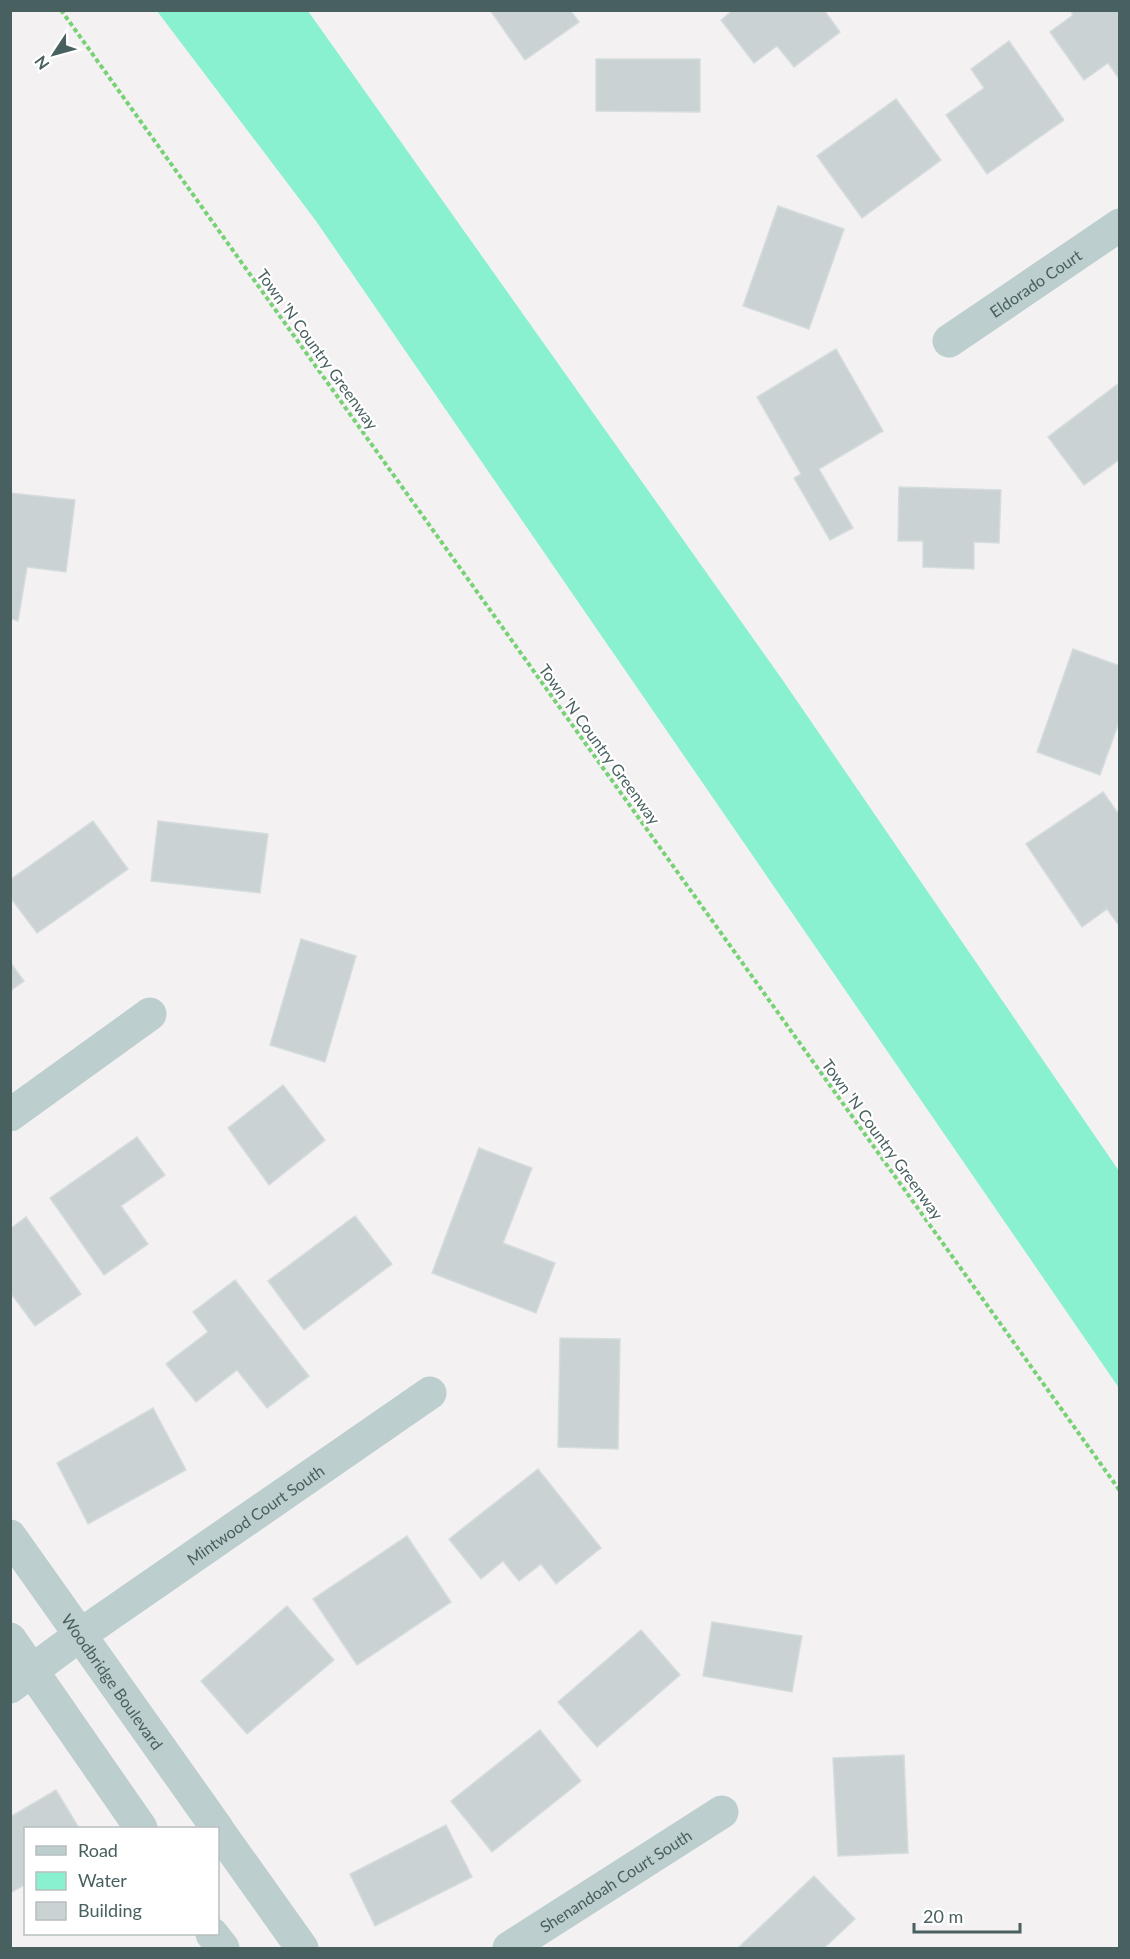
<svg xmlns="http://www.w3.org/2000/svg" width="1130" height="1959" font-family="Lato,sans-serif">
  <rect width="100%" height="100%" fill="#f4f1f3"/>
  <!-- water -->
  <polygon fill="#8af1d0" points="157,11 308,11 784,682 1119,1171 1119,1388 316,221"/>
  <!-- building -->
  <g fill="#cbd2d4" stroke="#d5dcdd" stroke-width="1.5">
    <polygon points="490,10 570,10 579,22 525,60"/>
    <polygon points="733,10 824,10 840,32 794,67 777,46 754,63 721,20"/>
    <polygon points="1070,10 1120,10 1120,80 1108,63 1084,80 1050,32 1073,15"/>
    <polygon points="1009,41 1064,120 987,174 946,115 984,88 971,69"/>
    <polygon points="596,59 700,59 700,112 596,111"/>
    <polygon points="896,99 941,160 862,218 817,156"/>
    <polygon points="778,206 844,229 809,329 743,306"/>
    <polygon points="836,349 883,431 819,469 853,528 830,540 794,478 801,474 757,397"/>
    <polygon points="1118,384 1120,459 1084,485 1048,437"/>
    <polygon points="899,487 1001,490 999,543 974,542 974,569 923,567 923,541 898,541"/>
    <polygon points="10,493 75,500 66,572 27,567 18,621 10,618"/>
    <polygon points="1073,649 1120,666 1120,719 1100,775 1037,752"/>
    <polygon points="1103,792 1120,816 1120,927 1107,909 1082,927 1026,844"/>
    <polygon points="93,821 128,869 37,933 10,897 10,880"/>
    <polygon points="158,821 268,834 260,893 151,881"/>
    <polygon points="301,939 356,956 325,1062 270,1045"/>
    <polygon points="10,962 24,981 10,991"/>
    <polygon points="283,1085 325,1140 269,1185 228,1128"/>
    <polygon points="137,1137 165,1175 121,1206 148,1244 104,1275 50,1198"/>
    <polygon points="479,1148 532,1168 503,1243 555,1263 536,1313 432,1273"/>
    <polygon points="355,1216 392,1264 304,1330 268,1281"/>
    <polygon points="26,1217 81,1294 35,1326 10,1292 10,1229"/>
    <polygon points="235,1280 309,1376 267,1408 237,1370 196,1402 166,1364 208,1332 193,1312"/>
    <polygon points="560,1338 620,1339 618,1449 558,1447"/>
    <polygon points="153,1408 186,1470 88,1524 57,1463"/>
    <polygon points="538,1469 601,1548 556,1584 541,1564 519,1581 503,1561 481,1579 449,1539"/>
    <polygon points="407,1536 451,1602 357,1665 313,1599"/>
    <polygon points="287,1606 334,1660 247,1734 201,1681"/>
    <polygon points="712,1622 802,1636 792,1692 703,1676"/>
    <polygon points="641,1630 680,1675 597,1747 558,1702"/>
    <polygon points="540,1730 581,1781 492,1852 451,1801"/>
    <polygon points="904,1755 908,1853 838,1856 833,1758"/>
    <polygon points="56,1790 79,1828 26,1828 26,1884 10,1893 10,1817"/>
    <polygon points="446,1825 472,1877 375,1926 350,1874"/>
    <polygon points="814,1876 855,1919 824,1948 738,1948"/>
  </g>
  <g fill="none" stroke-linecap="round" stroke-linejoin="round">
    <!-- path -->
    <polyline stroke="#77d275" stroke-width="4" stroke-dasharray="4.5 3" stroke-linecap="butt" points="61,10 1120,1491"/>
    <!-- minor -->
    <g stroke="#bccecd" stroke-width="33">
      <path id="s1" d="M949,341L1120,225"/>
      <polyline points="10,1115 150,1014"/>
      <path id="s2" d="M10,1687L80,1635L430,1393"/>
      <path id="s3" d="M509,1948L722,1812"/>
    </g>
    <!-- tertiary -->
    <g stroke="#bccecd" stroke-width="33">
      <path id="s4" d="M10,1536L217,1828"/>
      <polyline points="10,1639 141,1828"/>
      <polyline points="218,1830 302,1948"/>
      <polyline points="212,1934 223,1948"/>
    </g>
  </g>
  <g text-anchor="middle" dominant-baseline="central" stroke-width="4.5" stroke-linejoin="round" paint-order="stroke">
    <!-- street labels -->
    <g font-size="16" fill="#48605f" stroke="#fff">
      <text stroke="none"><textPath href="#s1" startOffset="104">Eldorado Court</textPath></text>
      <text transform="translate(318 349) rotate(54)">Town 'N Country Greenway</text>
      <text transform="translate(600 744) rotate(54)">Town 'N Country Greenway</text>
      <text transform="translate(883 1139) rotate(54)">Town 'N Country Greenway</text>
      <text stroke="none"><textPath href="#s2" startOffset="300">Mintwood Court South</textPath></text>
      <text stroke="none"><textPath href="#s4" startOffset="178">Woodbridge Boulevard</textPath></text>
      <text stroke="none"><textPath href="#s3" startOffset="126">Shenandoah Court South</textPath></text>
    </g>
  </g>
  <!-- border -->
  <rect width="1130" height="1959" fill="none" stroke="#48605f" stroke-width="24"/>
  <!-- legend -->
  <rect x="24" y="1827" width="195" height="108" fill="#ffffff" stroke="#b6bfbf" stroke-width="1.5"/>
  <rect x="36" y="1846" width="30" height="9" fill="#bccecd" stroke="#b6bfbf" stroke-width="1.5"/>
  <text x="78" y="1857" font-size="18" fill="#48605f">Road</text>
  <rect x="36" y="1872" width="30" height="18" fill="#8af1d0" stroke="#b6bfbf" stroke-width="1.5"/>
  <text x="78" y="1887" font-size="18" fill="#48605f">Water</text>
  <rect x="36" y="1902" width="30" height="18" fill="#cbd2d4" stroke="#b6bfbf" stroke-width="1.5"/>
  <text x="78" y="1917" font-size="18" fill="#48605f">Building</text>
  <!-- north arrow -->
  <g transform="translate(54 54) rotate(234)" stroke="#ffffff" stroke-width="4.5" paint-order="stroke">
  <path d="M0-4.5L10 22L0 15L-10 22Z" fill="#48605f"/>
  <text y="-9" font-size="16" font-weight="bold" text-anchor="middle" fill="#48605f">N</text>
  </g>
  <!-- scale -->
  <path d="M914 1923v9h106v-9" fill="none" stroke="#48605f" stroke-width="3"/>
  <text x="923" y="1923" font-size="18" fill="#48605f" stroke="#ffffff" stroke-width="4.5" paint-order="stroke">20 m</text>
</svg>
